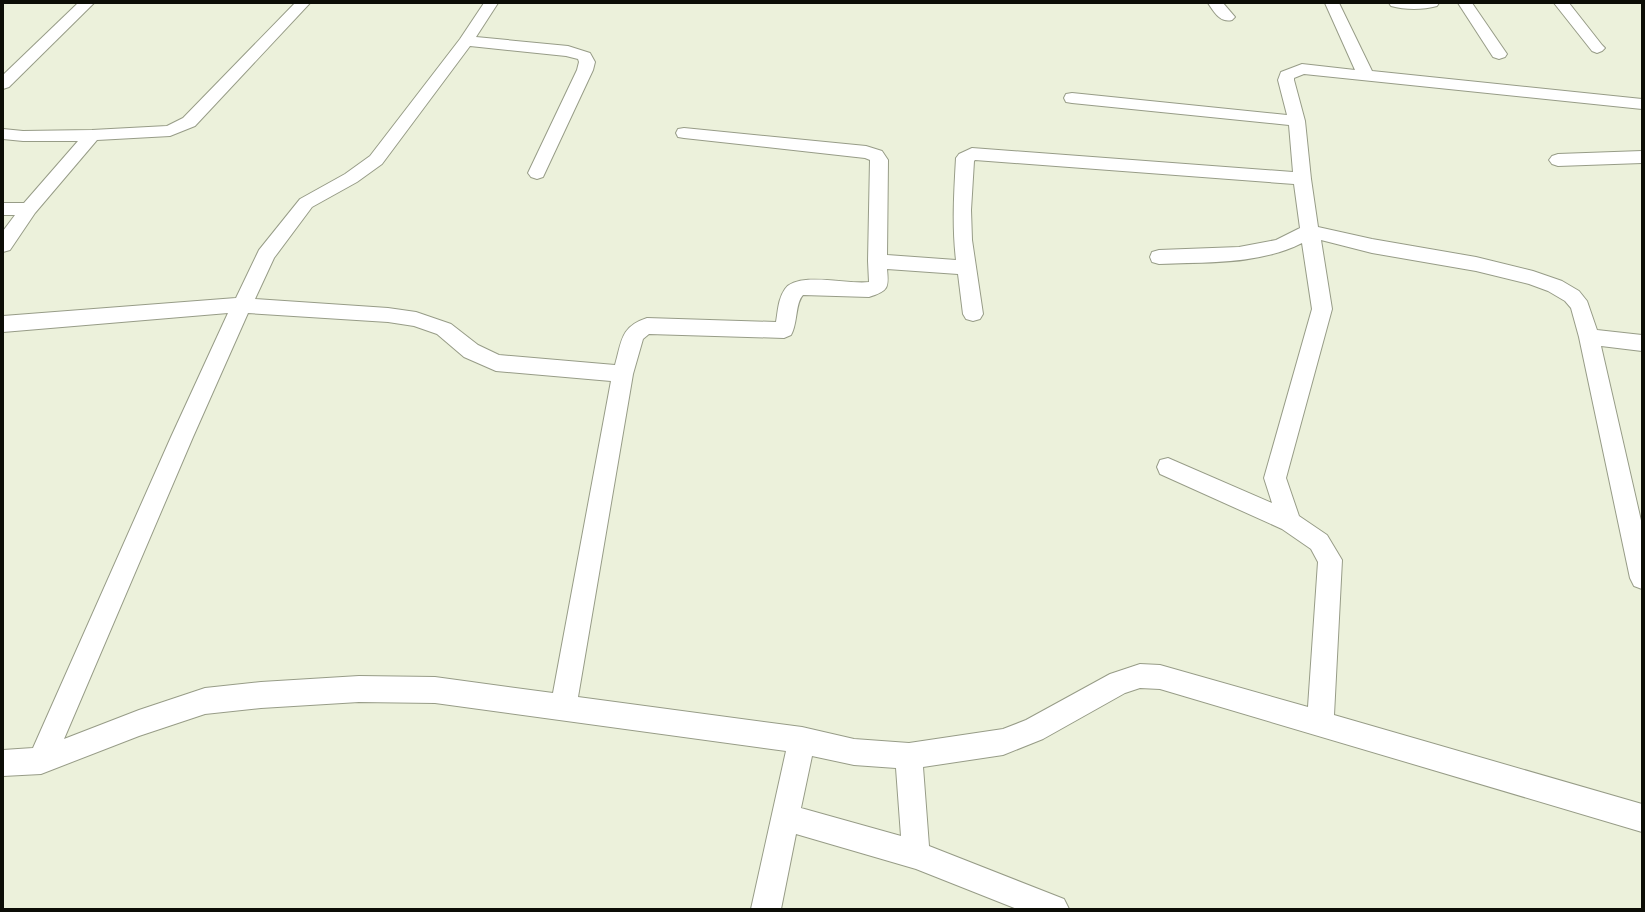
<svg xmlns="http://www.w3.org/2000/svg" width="1645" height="912" font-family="Karla,sans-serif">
  <rect width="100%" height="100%" fill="#ecf1db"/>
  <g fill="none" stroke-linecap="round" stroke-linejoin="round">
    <defs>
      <g id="minor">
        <polygon points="78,3 94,3 9,87 3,89 3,75"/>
        <polygon points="295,3 310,3 195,126 170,136 97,140 35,213 10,250 3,252 3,231 15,215 3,215 3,203 24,203 78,141 23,141 3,139 3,129 23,131 92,130 167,126 183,118"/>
        <path d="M484,3H498L476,37L568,46L590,53L595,62L593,70L543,177L537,179L531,177L528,173L577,70L579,62L578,59L566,56L470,46L382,164L357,182L312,207L274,258L255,299L388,308L416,312L451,324L478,345L499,355L615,365C622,341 620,327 647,318L776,322C778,311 778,299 785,289C798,271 849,285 869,282L868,261L870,160L865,158L684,138L678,137L676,133L678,129L684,128L866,146L882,151L888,160L887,255L956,260C952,226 954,193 956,158L959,154L972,148L1293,172L1289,125L1072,103L1066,102L1064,98L1066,94L1072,93L1287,115L1278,80L1281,72L1302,64L1355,70L1325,3H1339L1372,71L1642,99V109L1304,74L1294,78V80L1305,121L1311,179L1318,227L1372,239L1476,257L1533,271L1562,281L1579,291L1587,301L1597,330L1642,335V351L1601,346L1642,525V589L1634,586L1630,578L1579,337L1571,308L1565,301L1548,291L1529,284L1476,271L1372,253L1321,240L1332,309L1286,478L1299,516L1327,535L1342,560L1334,715L1642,804V832L1160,689L1140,688L1125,693L1043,739L1003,755L923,767L929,846L1064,899L1069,909H1017L916,869L796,834L781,909H751L786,751L435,703L359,702L261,708L205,714L139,736L41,774L3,776V750L33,748L171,437L228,313L3,332V316L236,298L259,250L300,199L345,174L370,156L460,39ZM975,160L1294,184L1300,228L1276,240L1239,247L1159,250L1152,252L1150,257L1152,262L1159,264C1207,262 1259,265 1302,243L1312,309L1264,478L1272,503L1168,458L1160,460L1157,467L1160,474L1282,529L1311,549L1318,562L1308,707L1160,665L1140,664L1110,674L1026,720L1003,729L909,743L854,739L802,727L578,697L633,374L643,339L649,334L784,338L791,335C798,323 795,303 803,295L869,297C888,291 889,288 887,269L958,274L963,314L966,319L973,321L980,319L983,314L972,240L971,210L974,161ZM248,313L388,322L414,326L437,334L464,357L496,371L611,381L553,693L435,677L359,676L261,682L205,688L139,710L64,739L193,437ZM812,756L854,765L896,768L901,836L801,808Z"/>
        <path d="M1208,3H1223L1235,17L1232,20C1220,23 1214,12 1208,3Z"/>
        <path d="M1389,3H1439L1437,6C1423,10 1405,10 1391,6Z"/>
        <polygon points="1458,3 1472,3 1507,54 1505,57 1499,59 1493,57"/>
        <polygon points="1554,3 1569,3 1602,45 1605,48 1602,51 1597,53 1592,51"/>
        <polygon points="1642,151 1642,163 1558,166 1552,164 1549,160 1552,156 1558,154"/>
      </g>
    </defs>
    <!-- minor casing -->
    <use href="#minor" stroke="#979c87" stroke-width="2"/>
    <!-- minor -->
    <use href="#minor" fill="#fff" fill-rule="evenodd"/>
  </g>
  <!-- border -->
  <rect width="1645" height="912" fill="none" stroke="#0c0d06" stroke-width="8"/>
</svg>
